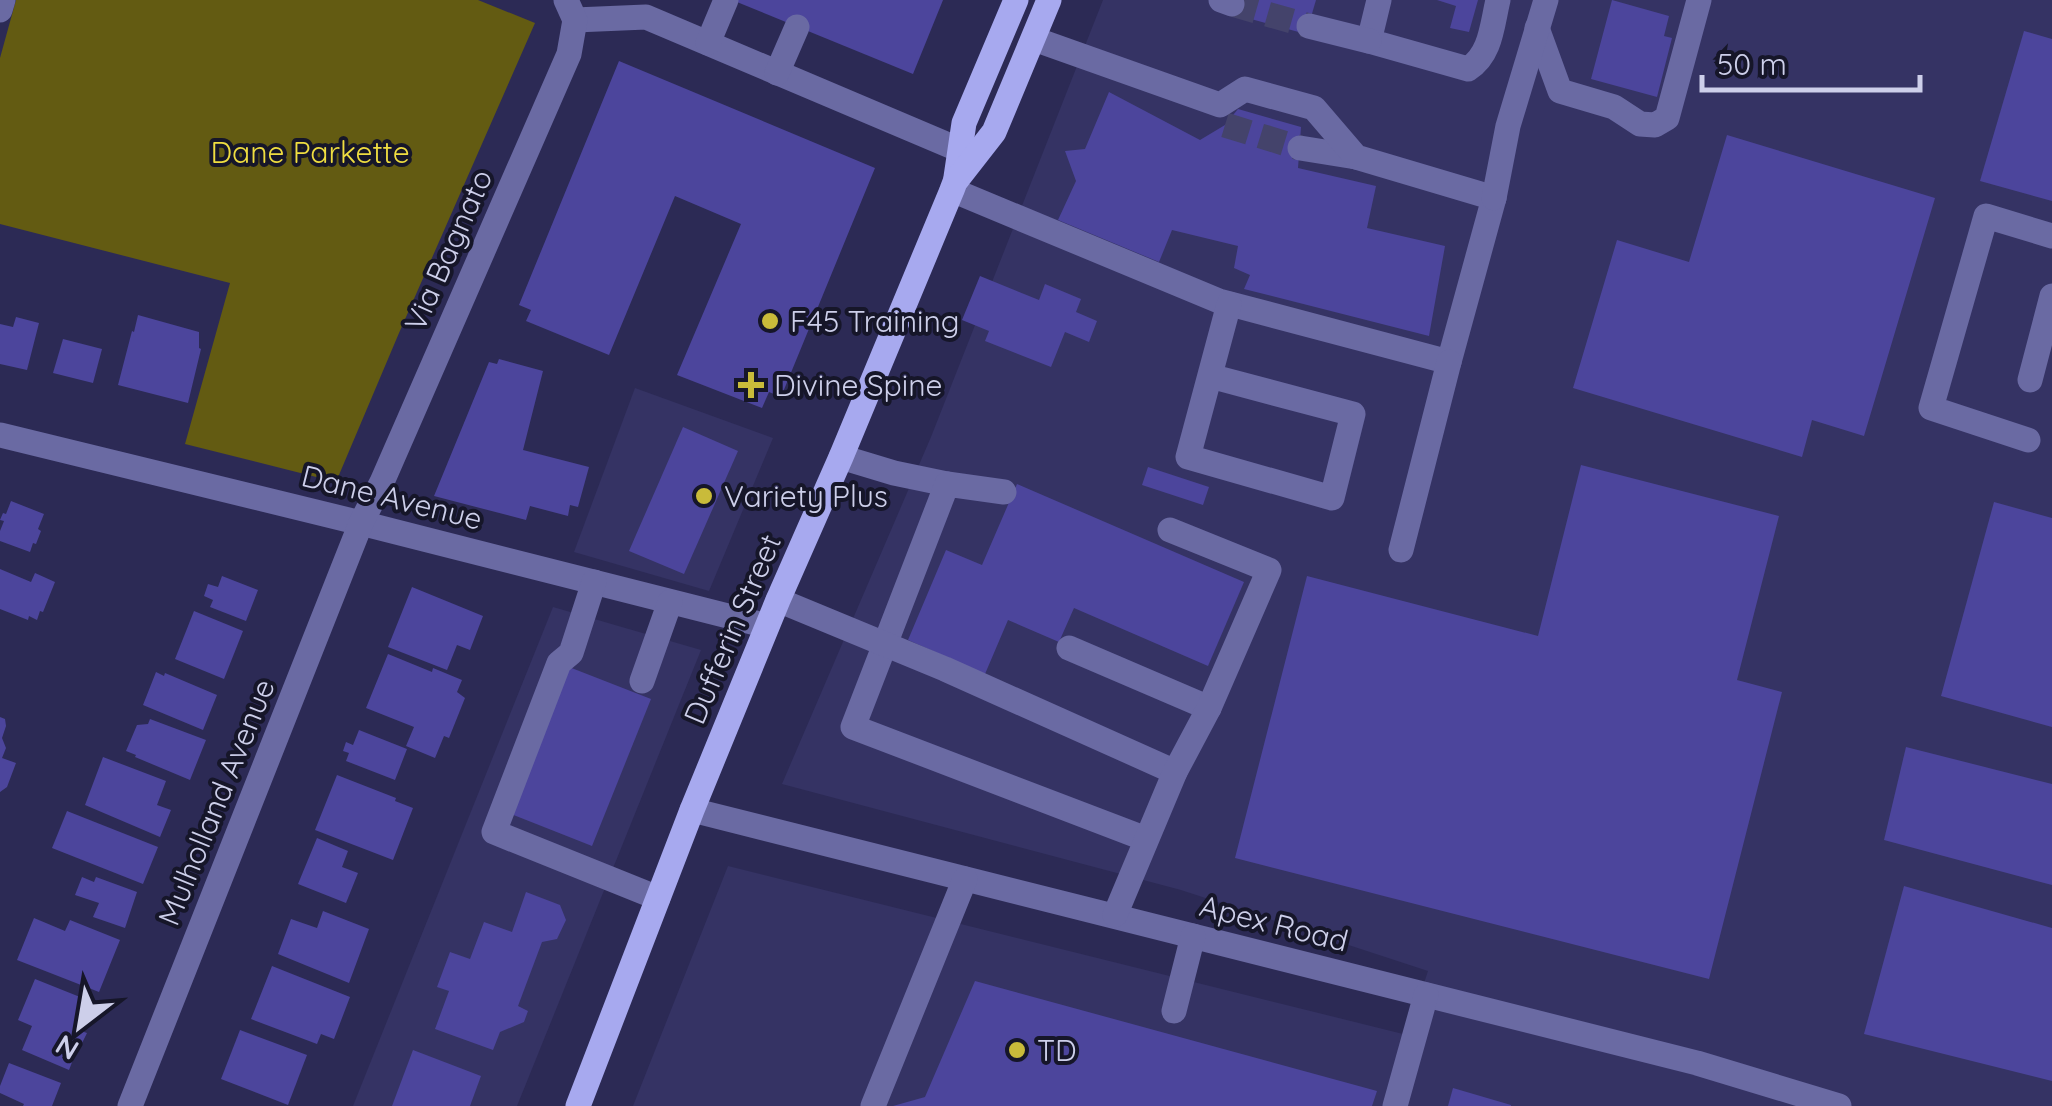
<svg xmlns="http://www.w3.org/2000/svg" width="2052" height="1106" font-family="Quicksand,sans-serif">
  <rect width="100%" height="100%" fill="#2c2a55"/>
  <!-- built -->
  <g fill="#353364">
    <polygon points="1103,0 2052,0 2052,1106 633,1106 728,866 1407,1035 1428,971 1181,890 782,784 931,437"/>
    <polygon points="635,388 773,438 709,591 574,552"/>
    <polygon points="553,607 701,650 517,1106 353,1106"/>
  </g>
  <!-- green -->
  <polygon fill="#635b12" points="16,0 478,0 535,23 399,333 336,482 185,444 230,283 0,224 0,58"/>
  <!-- building -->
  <g fill="#4c459c">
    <polygon points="732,0 943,0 913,74"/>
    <polygon points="1233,0 1316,0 1306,34 1229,13"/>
    <polygon points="1437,0 1478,0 1469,32 1450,28 1456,6"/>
    <polygon points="1612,0 1669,16 1664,36 1672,38 1657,97 1591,79"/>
    <polygon points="2024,31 2052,39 2052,201 1980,181"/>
    <polygon points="619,61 875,168 781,397 769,392 762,408 677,375 741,224 675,196 609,355 526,321 531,310 519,305"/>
    <polygon points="1109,92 1200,140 1225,125 1238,109 1301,127 1298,168 1376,186 1367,228 1445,246 1429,336 1244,289 1250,275 1234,268 1238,246 1172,230 1159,262 1058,220 1076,181 1065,151 1085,149"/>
    <polygon points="1727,135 1935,198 1864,436 1812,420 1802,457 1573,388 1617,240 1689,262"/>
    <polygon points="980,276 1039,300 1045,284 1081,299 1076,312 1097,321 1089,342 1065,332 1051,367 985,341 989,331 962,320"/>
    <polygon points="138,315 199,332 199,348 201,349 188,403 118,385 132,331 134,332"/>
    <polygon points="16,317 39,323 27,370 0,364 0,324 13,327"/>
    <polygon points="63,339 102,349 93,383 53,373"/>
    <polygon points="499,359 543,371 523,450 589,467 578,507 570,505 568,516 530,506 526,520 434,496 489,362 497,364"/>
    <polygon points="683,427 738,451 684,574 629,551"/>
    <polygon points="1581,465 1779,516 1737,680 1782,692 1709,979 1235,858 1307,576 1538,636"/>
    <polygon points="1148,467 1209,487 1203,505 1142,485"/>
    <polygon points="1017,484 1244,582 1208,666 1074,608 1059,642 1008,620 985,674 908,640 946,550 982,565"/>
    <polygon points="11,501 44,514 38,529 41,531 36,544 33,543 30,552 0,541 0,531 4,521 0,520 3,513 6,514"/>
    <polygon points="1994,502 2052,518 2052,727 1941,696"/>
    <polygon points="0,569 31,582 35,573 55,582 43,612 40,611 37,620 29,616 28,620 0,609"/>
    <polygon points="222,576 258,590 246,621 210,607 213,600 204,596 208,584 218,587"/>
    <polygon points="412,587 483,616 470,650 457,645 447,670 388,647"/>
    <polygon points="194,611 243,631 224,679 175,659"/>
    <polygon points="388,654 432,672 433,668 462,680 457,692 465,698 449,738 444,736 435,758 406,746 414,727 366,708"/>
    <polygon points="569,667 651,699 592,846 511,814"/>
    <polygon points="156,672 164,676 165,673 217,695 203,730 143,705"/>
    <polygon points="0,717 5,719 6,726 2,738 6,748 2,758 16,763 7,787 0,792"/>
    <polygon points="150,719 206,740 190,780 135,757 136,755 126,751 137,725 148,724"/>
    <polygon points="359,730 407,749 395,780 346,761 349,753 343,751 346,742 353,745"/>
    <polygon points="1906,747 2052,784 2052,885 1884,840"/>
    <polygon points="103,757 166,781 157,805 171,810 160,837 85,805"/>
    <polygon points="337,775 396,798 395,801 413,808 393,860 315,830"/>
    <polygon points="67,811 158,847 143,884 52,848"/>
    <polygon points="317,838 348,851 342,867 358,873 346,903 298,884"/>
    <polygon points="82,877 94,882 96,877 137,892 125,928 93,917 99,903 75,895"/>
    <polygon points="1904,886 2052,928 2052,1081 1864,1034"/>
    <polygon points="526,892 560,905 566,920 557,939 542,942 518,1006 528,1011 524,1022 500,1032 493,1050 435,1029 449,991 437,987 450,952 470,959 484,922 512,932"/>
    <polygon points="323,911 369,929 349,983 278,954 291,919 317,928"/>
    <polygon points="34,918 65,931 70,920 120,940 99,992 17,960"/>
    <polygon points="272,966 350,997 334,1039 321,1034 317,1044 251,1019"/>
    <polygon points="35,979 95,1003 84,1032 87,1033 82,1043 80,1042 69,1070 22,1050 32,1026 18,1020"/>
    <polygon points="975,981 1377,1091 1372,1106 893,1106 925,1097"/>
    <polygon points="240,1030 307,1055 288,1105 221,1079"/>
    <polygon points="413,1050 481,1076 470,1106 392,1106"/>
    <polygon points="9,1063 61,1083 52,1106 23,1106 24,1104 0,1093 0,1086"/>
    <polygon points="1453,1088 1511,1105 1511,1106 1448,1106"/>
  </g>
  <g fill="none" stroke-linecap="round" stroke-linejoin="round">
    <!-- minor-tunnel -->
    <g stroke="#44436b" stroke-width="25" stroke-dasharray="25 12" stroke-linecap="butt">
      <polyline points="1232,4 1309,26"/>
      <polyline points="1225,125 1300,148"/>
    </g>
    <!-- minor -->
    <g stroke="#6a6aa3" stroke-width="25">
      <polyline points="1221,0 1232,4"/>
      <path d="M1379,0L1369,41L1468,69C1491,55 1492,25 1498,0"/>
      <polyline points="0,10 3,0"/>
      <polyline points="575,20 646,17 960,150"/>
      <polyline points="1309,26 1369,41"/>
      <polyline points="1537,28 1560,91 1614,107 1640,124 1655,125 1667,118 1699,0"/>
      <polyline points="708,43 726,0"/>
      <polyline points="777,73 797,27"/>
      <polyline points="1300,148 1356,157"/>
      <polyline points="952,190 1219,301 1449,362 1494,198 1356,157 1314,108 1245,89 1220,105 1034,39"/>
      <polyline points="1494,198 1508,126 1546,0"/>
      <polyline points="1210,376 1353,414 1332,498 1188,457 1229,304"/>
      <polyline points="2030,380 2052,296"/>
      <polyline points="0,435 361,523 767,626"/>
      <polyline points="2028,440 1931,408 1986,216 2052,236"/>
      <polyline points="841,457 894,473 947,484"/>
      <polyline points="1004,492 947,484 853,727 1146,839"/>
      <polyline points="1401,550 1449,362"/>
      <polyline points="594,582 571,653 559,663 494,832 658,898"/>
      <polyline points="778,600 945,669 1175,772"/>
      <polyline points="1069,648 1209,708"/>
      <polyline points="642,681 670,602"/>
      <polyline points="692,810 1697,1063 1839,1106"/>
      <polyline points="1115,915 1175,772 1209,708 1269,570 1170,530"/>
      <polyline points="1174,1011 1193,936"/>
      <polyline points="130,1106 361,523 382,482 569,54 575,20 566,0"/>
      <polyline points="873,1106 965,879"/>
      <polyline points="1395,1106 1426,995"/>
    </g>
    <!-- major -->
    <g stroke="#a7a9ef" stroke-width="25">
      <polyline points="956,177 964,123 1016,0"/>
      <polyline points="578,1106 692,810 778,600 841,457 952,190 955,182 994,132 1049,0"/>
    </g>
  </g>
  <!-- markers -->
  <g fill="#c9bb3a" stroke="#161629" stroke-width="4">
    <circle cx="770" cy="321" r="10"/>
    <path d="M746 370h10v10h10v10h-10v10h-10v-10h-10v-10h10z"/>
    <circle cx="704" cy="496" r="10"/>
    <circle cx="1017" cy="1050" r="10"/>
  </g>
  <g text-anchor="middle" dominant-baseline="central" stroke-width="8" stroke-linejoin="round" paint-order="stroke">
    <!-- park labels -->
    <g font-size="30" fill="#efdd41" stroke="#161629">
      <text x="310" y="152">Dane Parkette</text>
    </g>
    <!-- street labels -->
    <g font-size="30" fill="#cdcfea" stroke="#161629">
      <text transform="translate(448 250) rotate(-66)">Via Bagnato</text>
      <text transform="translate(392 497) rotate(14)">Dane Avenue</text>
      <text transform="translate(732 629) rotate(-67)">Dufferin Street</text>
      <text transform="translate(216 802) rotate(-68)">Mulholland Avenue</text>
      <text transform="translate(1274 923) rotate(14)">Apex Road</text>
    </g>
    <!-- poi labels -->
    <g font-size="30" fill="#cdcfea" stroke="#161629" text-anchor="start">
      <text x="790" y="321">F45 Training</text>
      <text x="774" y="385">Divine Spine</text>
      <text x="724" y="496">Variety Plus</text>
      <text x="1037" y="1050">TD</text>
    </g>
  </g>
  <!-- north arrow -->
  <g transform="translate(80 1026) rotate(211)" stroke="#161629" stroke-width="8" paint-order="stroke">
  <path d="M0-8L18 38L0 25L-18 38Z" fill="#cdcfea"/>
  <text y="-15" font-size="28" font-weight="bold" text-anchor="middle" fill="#cdcfea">N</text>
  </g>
  <!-- scale -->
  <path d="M1702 75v15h218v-15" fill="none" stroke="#cdcfea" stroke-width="5"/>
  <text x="1717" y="75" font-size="30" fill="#cdcfea" stroke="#161629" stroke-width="8" paint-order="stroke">50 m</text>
</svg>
